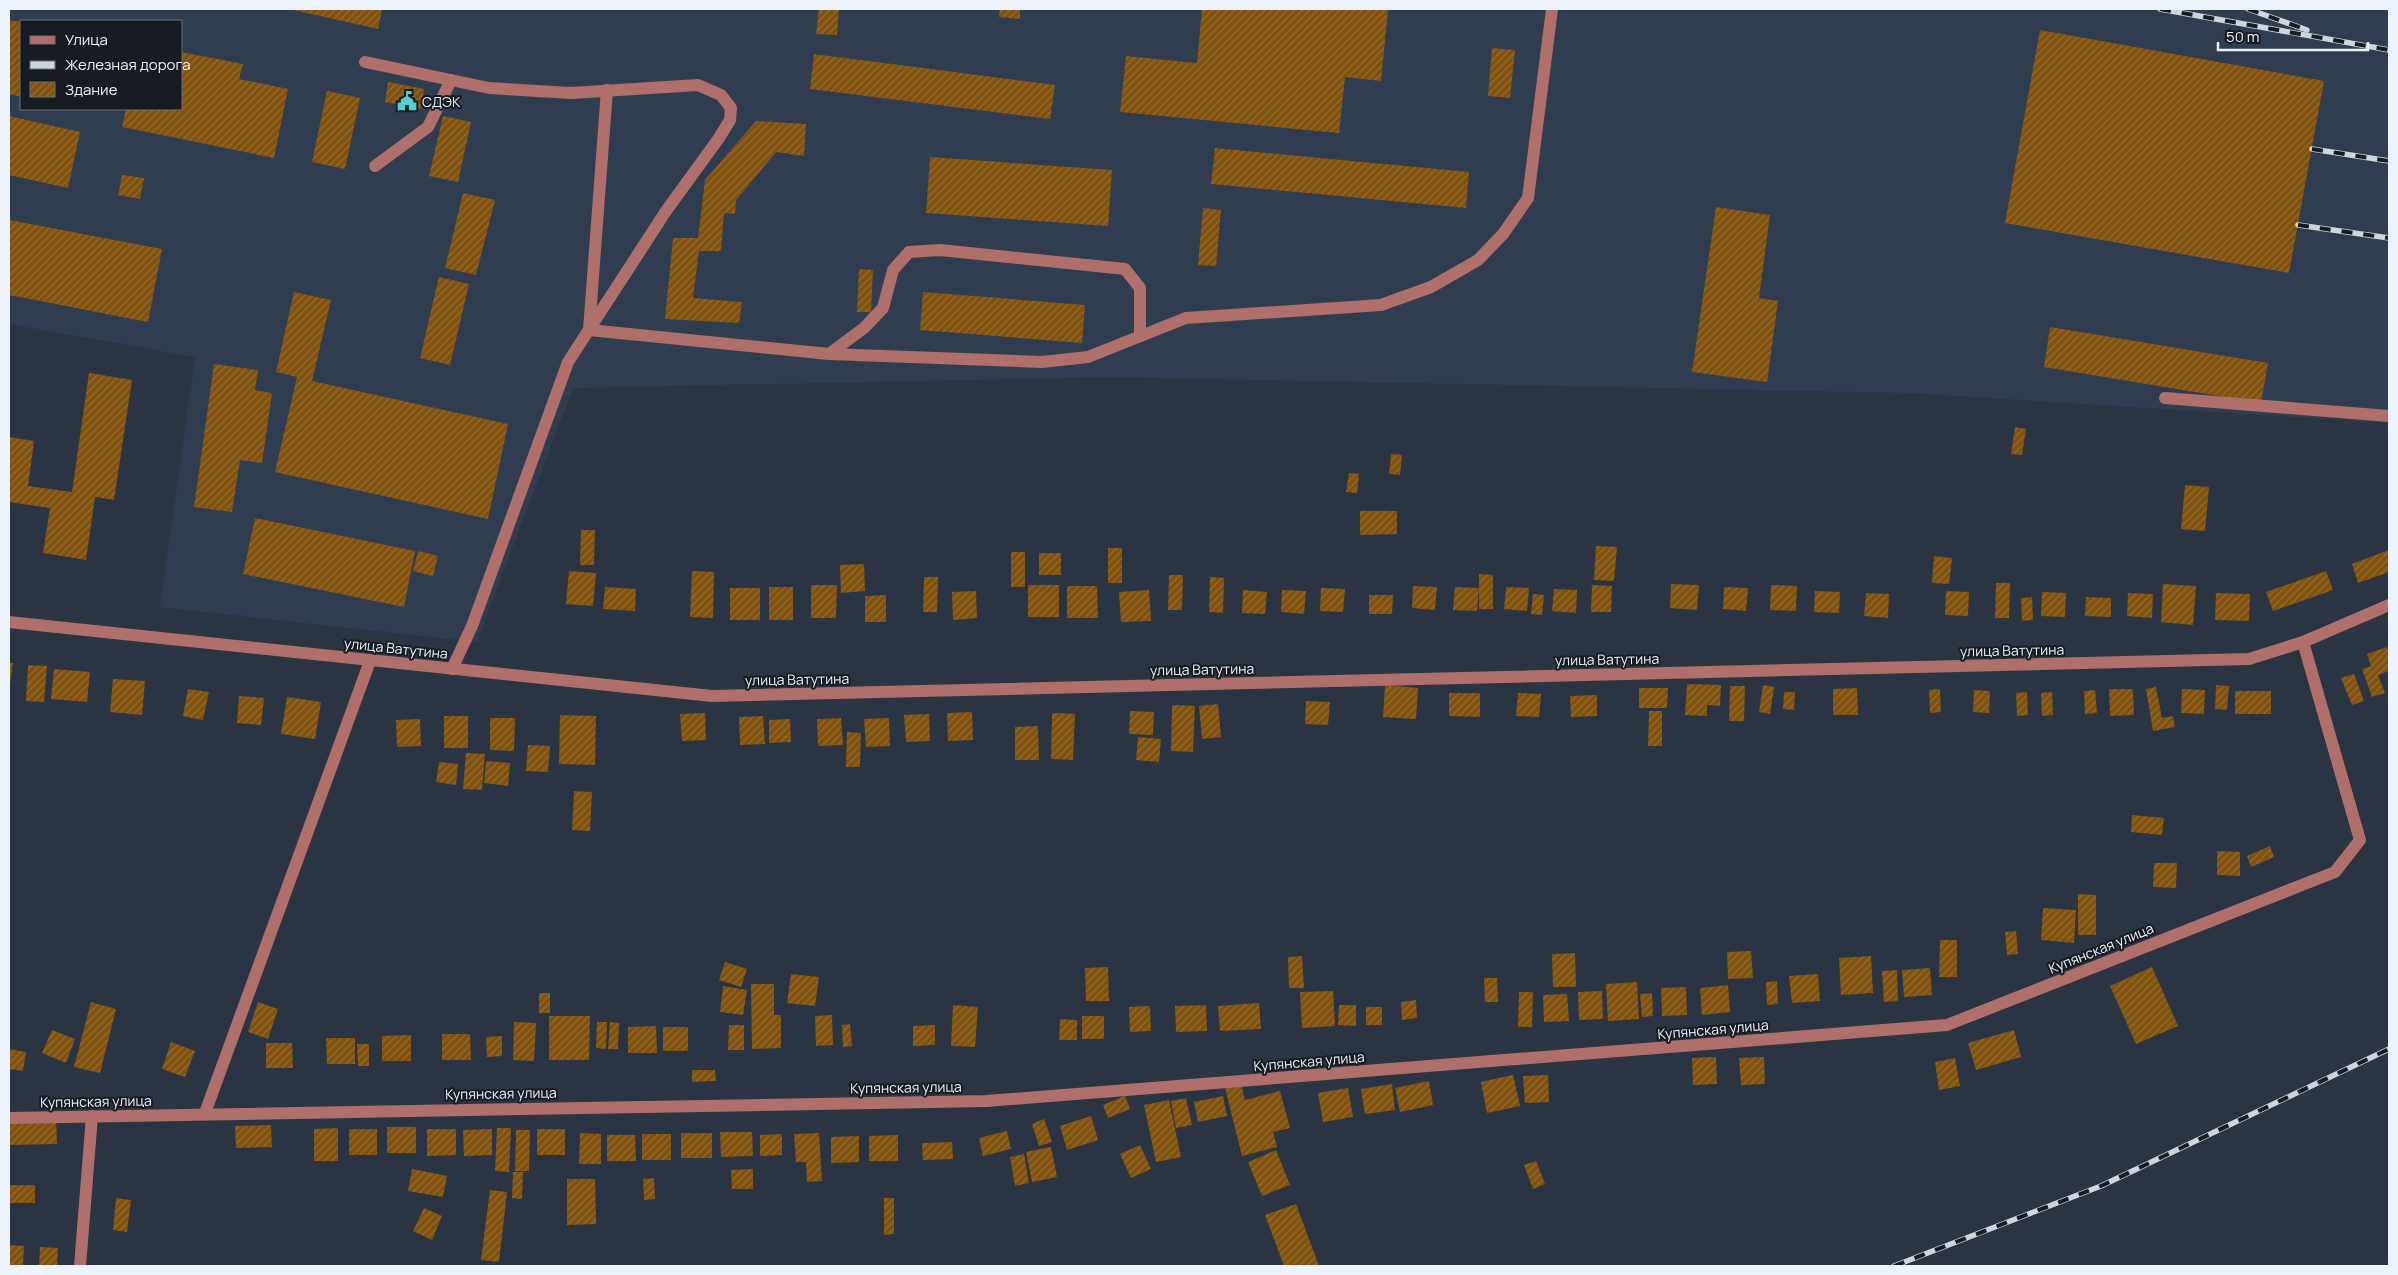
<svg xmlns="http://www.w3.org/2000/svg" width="2398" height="1275" font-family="Manrope,sans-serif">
  <defs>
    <pattern id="building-hatch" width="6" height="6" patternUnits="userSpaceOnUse" patternTransform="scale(1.25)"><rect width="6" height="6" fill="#81520e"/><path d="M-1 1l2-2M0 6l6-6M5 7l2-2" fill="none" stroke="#936b32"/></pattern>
  </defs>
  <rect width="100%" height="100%" fill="#2b3442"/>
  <!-- built -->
  <path fill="#303d50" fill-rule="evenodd" d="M9,9H2389V423L1909,393L1110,377L573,388L477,642L160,607L195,357L9,324ZM21,21H181V109H21Z"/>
  <!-- building -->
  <g fill="url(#building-hatch)">
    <polygon points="289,9 382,9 378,29"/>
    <polygon points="819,9 839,9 837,35 816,34"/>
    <polygon points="1000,9 1020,9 1020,19 999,17"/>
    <polygon points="1202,9 1388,9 1381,81 1345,77 1339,133 1120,112 1126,56 1197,63"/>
    <polygon points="9,20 21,22 21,97 9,94"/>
    <polygon points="2040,30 2324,81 2289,273 2005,223"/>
    <polygon points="1492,48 1515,50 1510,98 1488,96"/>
    <polygon points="181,52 243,64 239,79 288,89 274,158 122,127 126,109 181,109"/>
    <polygon points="814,54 1055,85 1050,119 810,89"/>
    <polygon points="388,82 424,89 421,109 385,102"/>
    <polygon points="327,91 360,98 345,169 312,162"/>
    <polygon points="9,116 80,132 68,188 9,175"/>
    <polygon points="443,116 471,122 458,182 429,176"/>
    <polygon points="756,121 806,124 804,156 776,152 736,200 735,214 724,213 721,251 699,251 693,298 742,302 739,323 665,319 673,238 698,238 705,180"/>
    <polygon points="1215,148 1469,172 1466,208 1211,184"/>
    <polygon points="930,157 1112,170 1108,226 926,213"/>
    <polygon points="122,175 144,178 140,199 118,195"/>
    <polygon points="463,193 495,200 476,275 445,268"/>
    <polygon points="1716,207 1770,215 1759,298 1778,301 1767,382 1692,372"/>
    <polygon points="1203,208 1221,210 1216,266 1198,265"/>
    <polygon points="9,220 162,249 148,322 9,295"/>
    <polygon points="859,269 873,270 871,312 857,312"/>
    <polygon points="439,277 469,284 450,365 420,358"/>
    <polygon points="294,292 331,300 312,381 508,424 488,519 275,472 297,377 276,372"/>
    <polygon points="923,292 1085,305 1082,343 920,330"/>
    <polygon points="2050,327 2268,363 2261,403 2044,367"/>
    <polygon points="214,364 258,370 255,390 272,393 262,463 240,460 232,512 194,507"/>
    <polygon points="89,373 132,380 114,500 95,497 86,560 43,553 50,508 9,502 9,437 34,441 28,486 72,492"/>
    <polygon points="2015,427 2026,429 2022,455 2011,454"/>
    <polygon points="1391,454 1402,455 1400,475 1389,474"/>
    <polygon points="1349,473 1359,474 1357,493 1346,492"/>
    <polygon points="2185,485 2209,487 2205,531 2181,529"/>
    <polygon points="1360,511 1397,511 1397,534 1360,535"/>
    <polygon points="255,518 415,551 404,607 243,574"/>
    <polygon points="581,530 595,530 594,565 580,565"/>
    <polygon points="1596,546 1617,547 1614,581 1594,580"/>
    <rect x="1108" y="548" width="14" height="35"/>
    <polygon points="2389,550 2389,572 2358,583 2352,564"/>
    <polygon points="418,551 438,556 433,576 413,571"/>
    <rect x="1011" y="552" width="14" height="35"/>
    <rect x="1039" y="553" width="22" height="22"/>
    <polygon points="1934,556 1952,558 1949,584 1932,583"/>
    <polygon points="864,564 865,591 841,593 840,565"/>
    <polygon points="569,571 596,573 593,606 566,604"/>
    <polygon points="692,571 714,572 713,618 690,617"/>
    <polygon points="2326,571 2333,590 2273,611 2266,592"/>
    <polygon points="1479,574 1493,575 1493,609 1479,609"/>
    <polygon points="1169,575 1183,575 1182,610 1168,610"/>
    <polygon points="924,577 938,577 937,612 923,612"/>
    <polygon points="1210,577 1224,578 1223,613 1209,612"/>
    <polygon points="1996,583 2010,583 2009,618 1995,618"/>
    <polygon points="1671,584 1699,585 1697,610 1670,608"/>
    <polygon points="2163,584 2196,586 2193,625 2161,622"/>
    <polygon points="811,585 837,585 836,618 811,618"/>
    <rect x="1028" y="585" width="31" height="32"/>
    <polygon points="1592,585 1612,586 1611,612 1591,612"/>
    <polygon points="1771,585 1797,586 1796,611 1770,610"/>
    <polygon points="1067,586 1097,586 1098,618 1067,618"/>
    <polygon points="1413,586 1437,587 1435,610 1412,608"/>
    <polygon points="605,587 636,589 635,611 603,609"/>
    <rect x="769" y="587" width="24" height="33"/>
    <polygon points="1455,587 1479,588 1477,611 1453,610"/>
    <polygon points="1506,587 1529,588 1527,611 1504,609"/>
    <polygon points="1724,587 1748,588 1746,611 1723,609"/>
    <rect x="730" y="588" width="30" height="32"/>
    <polygon points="1321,588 1345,589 1343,612 1320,611"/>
    <polygon points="1554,589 1577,590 1576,613 1552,611"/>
    <polygon points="1149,590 1151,621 1121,622 1119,592"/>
    <polygon points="1243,590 1267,592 1265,614 1242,613"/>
    <polygon points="1282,590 1306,591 1304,614 1281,612"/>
    <polygon points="976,591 977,618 953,620 952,592"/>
    <polygon points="1815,591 1840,592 1839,613 1814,612"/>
    <polygon points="1946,591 1969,592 1968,616 1945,615"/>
    <polygon points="2042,592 2066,593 2065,617 2041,616"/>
    <polygon points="1866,593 1889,594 1888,618 1864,616"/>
    <polygon points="2128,593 2153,594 2152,618 2127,616"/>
    <polygon points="2216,593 2250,594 2249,621 2215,620"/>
    <polygon points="1533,594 1544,595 1542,615 1531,614"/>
    <polygon points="886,595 886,622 865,622 865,596"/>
    <polygon points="1369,595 1393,595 1392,614 1369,614"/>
    <polygon points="2032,597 2033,620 2022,621 2021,598"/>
    <polygon points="2086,597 2111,598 2111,617 2085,616"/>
    <polygon points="2387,647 2389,654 2389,671 2378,675 2385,693 2372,697 2362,669 2371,666 2367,654"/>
    <polygon points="9,663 13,663 10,684 9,684"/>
    <polygon points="28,665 47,666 44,702 26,701"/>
    <polygon points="54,669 90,672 87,702 51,699"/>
    <polygon points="2354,674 2364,701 2352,705 2341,678"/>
    <polygon points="113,679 145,681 142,715 110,712"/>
    <polygon points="1687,684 1721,685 1720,706 1707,705 1707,716 1685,715"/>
    <polygon points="1385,685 1418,688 1416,719 1383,717"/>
    <polygon points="1763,685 1774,687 1770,714 1759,712"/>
    <polygon points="2216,685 2229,686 2227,710 2215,709"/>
    <polygon points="1730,686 1745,686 1744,721 1729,721"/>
    <polygon points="2156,687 2162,718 2173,716 2175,727 2153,731 2146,689"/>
    <polygon points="1639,688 1668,688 1667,708 1639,708"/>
    <polygon points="1857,688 1858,715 1833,715 1833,689"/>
    <polygon points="188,689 209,692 203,720 183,716"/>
    <polygon points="1940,689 1941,712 1930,713 1929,690"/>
    <polygon points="2109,689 2133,689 2134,715 2110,716"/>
    <polygon points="2182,689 2205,690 2204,714 2181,713"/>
    <polygon points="1974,690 1990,691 1989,713 1973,712"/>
    <polygon points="2095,690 2097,713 2085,714 2084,691"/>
    <rect x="2235" y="691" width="36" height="23"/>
    <polygon points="1784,692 1795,692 1794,710 1783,709"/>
    <polygon points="2027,692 2028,715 2017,716 2016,693"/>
    <polygon points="2052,692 2053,715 2042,716 2041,693"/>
    <polygon points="1449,693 1480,693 1480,717 1449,716"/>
    <polygon points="1518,693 1541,694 1539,717 1516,716"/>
    <polygon points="1597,695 1597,716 1571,717 1570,696"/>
    <polygon points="239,696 264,698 261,725 237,723"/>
    <polygon points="287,697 321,702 315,739 281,734"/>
    <polygon points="1306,701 1330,702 1328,725 1305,724"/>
    <polygon points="1218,704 1221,737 1202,739 1199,706"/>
    <polygon points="1172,705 1195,706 1193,752 1171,751"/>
    <polygon points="1130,711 1154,712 1153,735 1129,734"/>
    <polygon points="1649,711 1662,711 1662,746 1648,746"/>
    <polygon points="972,712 973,740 948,741 947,713"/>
    <polygon points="705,713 706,740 682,741 680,714"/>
    <polygon points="1052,713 1075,714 1073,760 1051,759"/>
    <polygon points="929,714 930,741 906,742 904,715"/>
    <polygon points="560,715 596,716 595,765 559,764"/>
    <rect x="444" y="716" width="24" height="32"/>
    <polygon points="763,716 765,744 740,745 739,717"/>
    <polygon points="490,718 515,718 514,751 490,750"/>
    <polygon points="841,718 843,745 818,746 817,719"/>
    <polygon points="889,718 890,746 866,747 864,719"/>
    <polygon points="420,719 421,746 397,747 396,720"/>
    <polygon points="790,719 791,742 769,743 769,720"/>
    <polygon points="1038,726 1039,760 1015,760 1015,727"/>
    <polygon points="847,732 861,733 860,767 846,767"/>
    <polygon points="1138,737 1161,739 1159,762 1136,760"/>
    <polygon points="528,745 550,746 548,772 526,771"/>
    <polygon points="466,753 485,754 482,790 463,789"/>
    <polygon points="486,761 510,763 508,786 484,783"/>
    <polygon points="439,762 458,764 456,785 436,782"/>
    <polygon points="574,791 592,792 590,831 572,830"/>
    <polygon points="2132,815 2164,818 2162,835 2131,832"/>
    <polygon points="2270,846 2274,857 2251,867 2247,856"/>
    <polygon points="2217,851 2240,852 2240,876 2217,875"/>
    <polygon points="2154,863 2177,863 2176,888 2153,887"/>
    <polygon points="2078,894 2096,895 2096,935 2078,935"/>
    <polygon points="2043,908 2076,910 2074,943 2041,940"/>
    <polygon points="2016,931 2018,954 2007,955 2005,932"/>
    <polygon points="1940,940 1957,940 1957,977 1939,977"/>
    <polygon points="1751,951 1753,978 1728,979 1727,952"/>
    <polygon points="1575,953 1576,987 1553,987 1552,954"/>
    <polygon points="1302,956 1304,988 1289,988 1288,957"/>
    <polygon points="1871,956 1873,993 1841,995 1839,958"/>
    <polygon points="725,962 747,969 741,987 719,980"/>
    <polygon points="1108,967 1109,1001 1086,1001 1085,968"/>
    <polygon points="2152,967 2178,1026 2136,1044 2110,986"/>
    <polygon points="1930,968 1932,995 1904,997 1902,970"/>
    <polygon points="1897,970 1898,1001 1884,1002 1882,971"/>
    <polygon points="791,974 819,977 815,1006 787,1003"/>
    <polygon points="1818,974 1820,1001 1792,1003 1789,976"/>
    <polygon points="1484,978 1497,978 1498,1002 1485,1002"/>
    <polygon points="1777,981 1778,1004 1767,1005 1766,982"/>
    <polygon points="1637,982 1639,1019 1608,1021 1606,984"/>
    <polygon points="751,984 774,984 774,1015 781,1015 781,1048 752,1049"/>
    <polygon points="1728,985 1730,1012 1702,1015 1700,988"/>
    <polygon points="723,986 747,990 743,1015 720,1012"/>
    <polygon points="1686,987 1687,1015 1662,1016 1661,988"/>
    <polygon points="1333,991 1335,1026 1302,1028 1300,992"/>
    <polygon points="1602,991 1603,1019 1579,1020 1578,992"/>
    <polygon points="1519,992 1533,992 1532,1027 1518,1027"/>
    <rect x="539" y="993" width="11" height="20"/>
    <polygon points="1652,993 1653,1016 1642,1017 1640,994"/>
    <polygon points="1567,994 1569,1021 1544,1022 1543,995"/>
    <polygon points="1416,1000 1417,1018 1402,1020 1401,1002"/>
    <polygon points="91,1002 116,1009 100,1073 74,1067"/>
    <polygon points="258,1002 278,1009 268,1039 248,1032"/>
    <polygon points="1259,1003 1261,1029 1220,1031 1218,1006"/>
    <polygon points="953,1005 978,1007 975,1047 951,1046"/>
    <polygon points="1206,1005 1207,1031 1176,1032 1175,1006"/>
    <polygon points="1339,1005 1356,1005 1356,1026 1338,1025"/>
    <polygon points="1150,1006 1151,1031 1130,1032 1129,1007"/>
    <rect x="1366" y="1007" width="16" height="18"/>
    <polygon points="832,1015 833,1045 816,1046 815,1016"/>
    <polygon points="549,1016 590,1016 589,1060 549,1060"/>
    <rect x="1082" y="1016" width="22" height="23"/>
    <polygon points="1060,1019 1077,1020 1077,1040 1059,1040"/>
    <polygon points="514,1022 536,1023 534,1061 513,1060"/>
    <polygon points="597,1022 607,1022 606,1049 596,1048"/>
    <polygon points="610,1022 619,1023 618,1049 608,1049"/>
    <polygon points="850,1024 852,1046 843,1047 842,1025"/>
    <polygon points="729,1025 744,1025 744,1050 728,1050"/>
    <polygon points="935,1025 935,1045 913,1046 913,1026"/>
    <polygon points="656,1026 657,1053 628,1053 628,1027"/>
    <rect x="663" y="1027" width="25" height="24"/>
    <polygon points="52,1030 75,1039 66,1063 42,1053"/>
    <polygon points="2014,1030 2021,1057 1976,1070 1968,1043"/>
    <polygon points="442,1034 470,1034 471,1060 442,1060"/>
    <polygon points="411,1035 411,1061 382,1061 382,1036"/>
    <polygon points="502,1036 502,1056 487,1057 486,1037"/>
    <polygon points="326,1038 355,1038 355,1064 327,1064"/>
    <polygon points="171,1042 195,1051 185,1077 162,1069"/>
    <polygon points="266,1043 292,1043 293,1068 266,1068"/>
    <polygon points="357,1044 369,1044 369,1066 358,1066"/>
    <polygon points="9,1049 26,1052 23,1071 9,1069"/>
    <polygon points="1716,1057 1717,1084 1693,1085 1692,1058"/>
    <polygon points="1764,1057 1765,1084 1741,1085 1739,1058"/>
    <polygon points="1955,1058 1960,1086 1939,1090 1935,1062"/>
    <polygon points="692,1070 715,1070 716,1081 692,1082"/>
    <polygon points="1513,1075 1520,1106 1487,1113 1481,1082"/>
    <polygon points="1548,1075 1549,1102 1525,1103 1523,1076"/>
    <polygon points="1429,1081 1433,1105 1400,1112 1395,1088"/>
    <polygon points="1241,1084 1245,1100 1280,1091 1290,1128 1273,1132 1277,1147 1242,1156 1225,1088"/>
    <polygon points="1392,1084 1395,1110 1365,1114 1361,1089"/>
    <polygon points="1348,1088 1353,1117 1323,1122 1318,1093"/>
    <polygon points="1125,1096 1130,1109 1108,1118 1103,1105"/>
    <polygon points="1223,1096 1227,1116 1198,1122 1194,1102"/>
    <polygon points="1186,1098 1192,1125 1176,1128 1171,1101"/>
    <polygon points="1169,1100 1181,1157 1156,1162 1144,1105"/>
    <polygon points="1091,1116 1098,1140 1067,1150 1060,1126"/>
    <polygon points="56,1119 57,1144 9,1145 9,1120"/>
    <polygon points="1044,1119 1052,1142 1039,1146 1032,1124"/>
    <polygon points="271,1125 272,1147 236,1148 235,1126"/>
    <rect x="387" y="1127" width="29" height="26"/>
    <polygon points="338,1128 338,1161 314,1161 314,1129"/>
    <polygon points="497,1128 511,1128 509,1172 495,1171"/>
    <rect x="349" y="1129" width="28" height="26"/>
    <polygon points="427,1129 456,1129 456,1155 427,1156"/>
    <polygon points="492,1129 492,1155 464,1156 463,1130"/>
    <rect x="537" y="1129" width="28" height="26"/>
    <polygon points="516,1130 530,1130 529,1171 515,1171"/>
    <polygon points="1007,1131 1011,1149 983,1156 979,1138"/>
    <polygon points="720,1132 752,1132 753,1156 721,1157"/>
    <polygon points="580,1133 601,1134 601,1164 579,1164"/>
    <rect x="681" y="1133" width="31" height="25"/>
    <polygon points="819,1133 822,1181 807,1182 806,1162 796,1162 794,1134"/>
    <rect x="642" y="1134" width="29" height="26"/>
    <polygon points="782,1134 782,1155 760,1156 760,1135"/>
    <polygon points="607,1135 635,1135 636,1161 607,1161"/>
    <polygon points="898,1135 898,1161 869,1161 869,1136"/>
    <polygon points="859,1136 859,1162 831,1163 831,1137"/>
    <polygon points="952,1142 953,1159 923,1160 922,1143"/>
    <polygon points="1140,1145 1151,1169 1131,1178 1120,1154"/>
    <polygon points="1051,1147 1057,1177 1032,1182 1026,1152"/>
    <polygon points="1276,1150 1290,1185 1262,1196 1248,1162"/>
    <polygon points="1024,1154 1029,1183 1015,1186 1010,1157"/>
    <polygon points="1536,1161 1545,1184 1533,1189 1524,1165"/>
    <polygon points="412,1169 447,1176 443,1197 408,1191"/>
    <polygon points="753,1169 753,1189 732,1189 731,1170"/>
    <polygon points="513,1172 523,1172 522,1199 512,1198"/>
    <polygon points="654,1178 655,1199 644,1200 643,1179"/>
    <polygon points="567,1179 595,1179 596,1224 567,1225"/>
    <rect x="9" y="1185" width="26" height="18"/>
    <polygon points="490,1190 507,1192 499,1262 481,1260"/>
    <polygon points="116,1198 131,1200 127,1232 113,1230"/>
    <polygon points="884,1198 894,1198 894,1234 884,1235"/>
    <polygon points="1296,1204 1319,1266 1284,1266 1265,1215"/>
    <polygon points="424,1208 442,1216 432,1240 413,1231"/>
    <polygon points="9,1245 24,1246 23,1266 9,1266"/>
    <polygon points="40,1247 58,1248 57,1266 39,1266"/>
  </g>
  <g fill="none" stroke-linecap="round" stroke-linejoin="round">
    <!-- minor -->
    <g stroke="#af6f6a" stroke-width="12">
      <polyline points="365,62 489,88 571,93 698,85 721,95 731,108 730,120 719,138 666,211 568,362 472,626 452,669"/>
      <polyline points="607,90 589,330 829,354 1042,362 1088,357 1186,318 1381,305 1431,287 1478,260 1503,234 1528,198 1552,9"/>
      <polyline points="375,166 428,127 451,80"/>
      <polyline points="829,354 864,328 883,308 893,270 909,252 940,250 1125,269 1140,288 1140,336"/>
      <polyline points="2165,398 2389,416"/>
      <polyline points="9,622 712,696 2249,659 2303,642 2389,605"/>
      <polyline points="205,1113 370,661"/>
      <polyline points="9,1118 987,1101 1947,1025 2335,872 2360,840 2303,642"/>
      <polyline points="80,1266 92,1116"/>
    </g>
    <defs>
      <g id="rail">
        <polyline points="2160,9 2389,50"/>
        <polyline points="2248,9 2307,30"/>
        <polyline points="2312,149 2389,161"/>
        <polyline points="2298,225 2389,238"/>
        <polyline points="1894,1266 2101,1186 2389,1049"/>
      </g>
    </defs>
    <!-- rail casing -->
    <use href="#rail" stroke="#cdd5de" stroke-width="5.5"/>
    <!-- rail -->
    <use href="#rail" stroke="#171b22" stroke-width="4" stroke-dasharray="11" stroke-linecap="butt"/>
  </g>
  <!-- icons -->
  <defs>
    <symbol id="civic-bare" viewBox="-9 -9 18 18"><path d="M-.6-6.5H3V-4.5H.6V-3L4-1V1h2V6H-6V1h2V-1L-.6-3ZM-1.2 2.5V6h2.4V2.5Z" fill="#52cdd0" stroke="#171b22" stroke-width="2.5" paint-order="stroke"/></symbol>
  </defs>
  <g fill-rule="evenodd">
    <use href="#civic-bare" x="393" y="87" width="28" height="28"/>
  </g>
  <g text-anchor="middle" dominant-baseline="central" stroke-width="4" stroke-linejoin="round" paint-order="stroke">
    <!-- poi labels -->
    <g font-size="14" fill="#ecf3fb" stroke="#171b22" text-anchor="start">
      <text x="422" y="101">СДЭК</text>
    </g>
    <!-- street labels -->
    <g font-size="14" fill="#ecf3fb" stroke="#171b22">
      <text transform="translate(396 648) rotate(6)">улица Ватутина</text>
      <text transform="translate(2012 650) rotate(-1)">улица Ватутина</text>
      <text transform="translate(1607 659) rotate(-1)">улица Ватутина</text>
      <text transform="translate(1202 669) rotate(-1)">улица Ватутина</text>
      <text transform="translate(797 679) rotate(-1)">улица Ватутина</text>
      <text transform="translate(2101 948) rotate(-22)">Купянская улица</text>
      <text transform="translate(1713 1029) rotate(-5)">Купянская улица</text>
      <text transform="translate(1309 1061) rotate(-5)">Купянская улица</text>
      <text transform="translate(906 1087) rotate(-1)">Купянская улица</text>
      <text transform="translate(501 1093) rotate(-1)">Купянская улица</text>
      <text transform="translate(96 1101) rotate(-1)">Купянская улица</text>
    </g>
  </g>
  <!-- border -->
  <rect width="2398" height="1275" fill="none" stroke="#ecf3fb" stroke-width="20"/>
  <!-- legend -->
  <rect x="20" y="20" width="162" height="90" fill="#171b22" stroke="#6c7179"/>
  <rect x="30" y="36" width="25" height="8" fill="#af6f6a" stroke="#6c7179"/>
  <text x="65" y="45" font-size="15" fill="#ecf3fb">Улица</text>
  <rect x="30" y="61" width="25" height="8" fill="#cdd5de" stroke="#6c7179"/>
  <text x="65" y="70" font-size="15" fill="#ecf3fb">Железная дорога</text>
  <rect x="30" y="82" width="25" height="15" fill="url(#building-hatch)" stroke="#6c7179"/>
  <text x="65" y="95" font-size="15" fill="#ecf3fb">Здание</text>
  <!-- scale -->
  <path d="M2218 42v8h150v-8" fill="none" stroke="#ecf3fb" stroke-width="2.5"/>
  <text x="2226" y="42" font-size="15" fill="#ecf3fb" stroke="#171b22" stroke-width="4" paint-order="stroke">50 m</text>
</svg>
